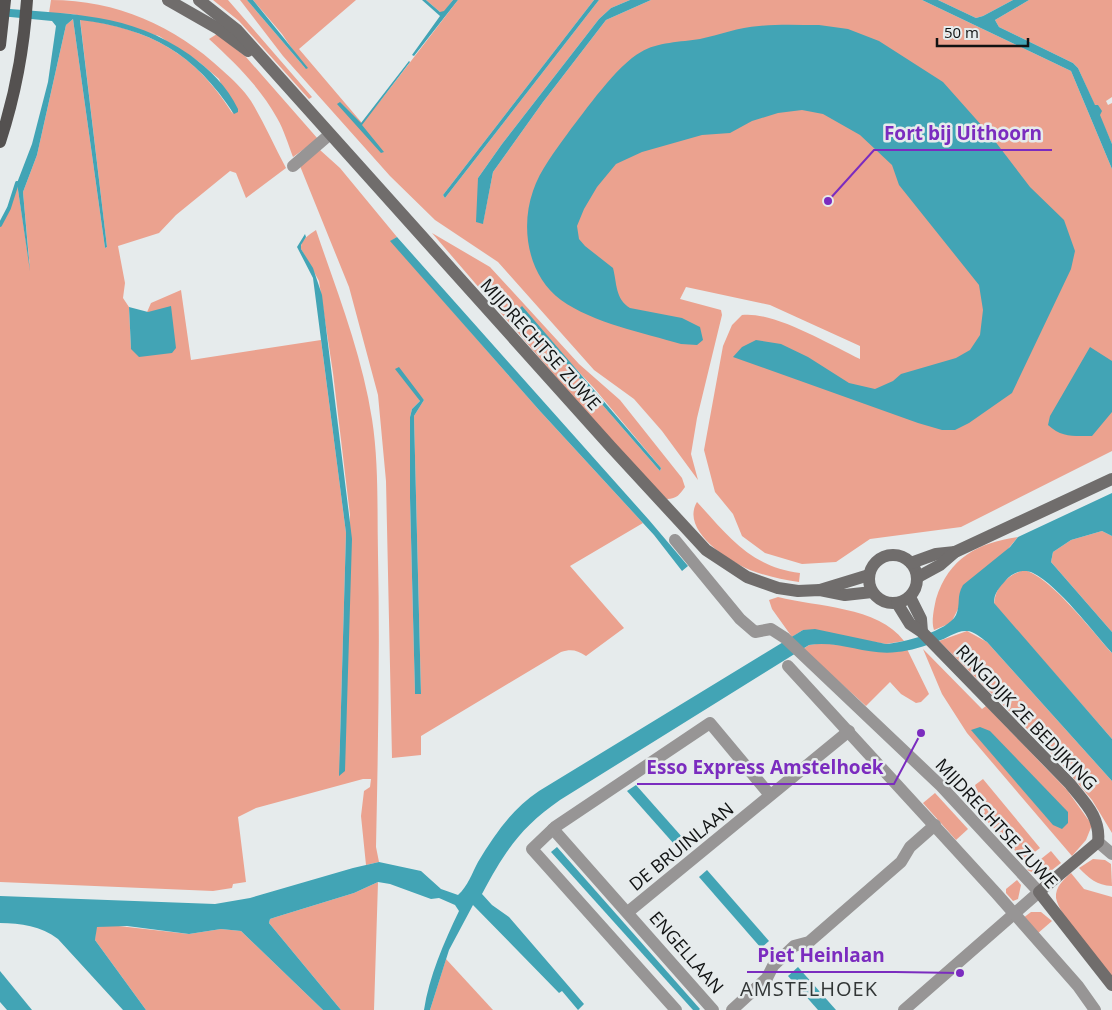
<svg xmlns="http://www.w3.org/2000/svg" width="1112" height="1010" font-family="'Open Sans',sans-serif">
  <rect width="100%" height="100%" fill="#e6ebec"/>
  <!-- green -->
  <g fill="#eba28f" fill-rule="evenodd">
    <path d="M51,0C116,0 175,26 222,70C232,79 244,90 251,101C264,122 274,146 286,168L246,198L236,173L230,171L176,215L159,233L118,246L125,283L123,298L129,307L131,349L151,303L181,290L191,360L321,340L346,533L339,776L350,515L333,373L319,281L301,249C300,240 309,235 316,230C337,292 362,354 372,419C379,464 377,510 378,555C380,652 378,749 376,847L379,862L366,865L361,816L364,791L370,787L371,779H363L256,808L238,817L246,882L233,884L232,888L213,891L0,882V225L9,208L17,183L30,269L23,192L37,155L66,25L73,19L105,248L107,247L80,19C151,30 194,52 233,114L219,79L199,62L159,36L73,14L49,13Z"/>
    <polygon points="213,0 228,0 312,97 309,99 239,21"/>
    <path d="M240,0H247L306,69L282,34L253,0H356L299,49L362,123L381,100L458,0H594L443,195L445,198L599,0H630L611,8L599,19L502,144L478,178L483,223L493,172L543,102L606,20L651,0H922L1071,71L1112,169V451L961,527L870,539L836,562L802,564L765,553L742,536L733,514L715,492L704,450L723,346L732,325L742,315C774,311 830,345 860,359V346L770,305L686,287L680,299L721,310L722,315L697,418L691,454L698,480L662,431L634,399L594,370L498,262L435,220L390,176L283,56Z"/>
    <polygon points="426,0 453,0 444,12 440,12"/>
    <polygon points="938,0 1013,0 983,16 976,18"/>
    <polygon points="1029,0 1112,0 1112,97 1106,101 1108,105 1112,103 1112,144 1078,68 1073,63 999,27 995,20"/>
    <path d="M217,34L246,57L318,139L293,157C288,144 284,130 277,118C260,87 235,63 209,39Z"/>
    <path d="M320,150L340,168L397,237L391,241L539,410L643,523L570,566L624,628L586,656C577,650 571,649 561,652L421,736V755L392,758L386,481L378,395L349,287L300,166ZM413,388L424,400L414,416L421,694H415L410,498V417L412,409L420,401Z"/>
    <path d="M432,233L490,267L579,364L620,400L682,478L685,487C680,494 677,499 667,499L629,462ZM519,309L594,388L661,468L660,471Z"/>
    <path d="M697,502C729,537 751,567 800,573L799,582C782,580 766,576 750,570C728,561 680,530 697,502Z"/>
    <polygon points="1102,531 1112,536 1112,632 1051,562 1053,552 1071,540"/>
    <path d="M1018,537L959,607L951,623L934,630C931,621 934,609 936,599C949,558 977,543 1018,537Z"/>
    <path d="M1024,570C1050,576 1093,632 1112,653V739L994,604C995,586 1008,575 1024,570Z"/>
    <path d="M778,597C816,607 878,606 904,641L886,644L803,630L792,637L772,609L769,600Z"/>
    <polygon points="967,631 987,642 1112,781 1112,833 1092,800 1058,760 939,641"/>
    <polygon points="823,643 896,652 907,649 929,694 921,702 916,703 901,694 890,682 866,706 803,649 809,645"/>
    <polygon points="923,649 982,709 986,706 1067,790 1092,825 1086,840 1072,856 967,733 942,694"/>
    <polygon points="983,779 1040,848 1024,860 982,816 985,812 975,785"/>
    <polygon points="935,793 968,829 956,840 923,803"/>
    <polygon points="1051,851 1061,863 1043,877 1027,870"/>
    <path d="M1093,859L1105,860L1111,864L1112,886C1096,885 1090,879 1079,868Z"/>
    <path d="M1071,873L1084,889L1112,897V977C1100,958 1059,917 1056,898C1055,887 1064,879 1071,873Z"/>
    <polygon points="1017,880 1021,885 1018,899 1013,901 1006,893 1006,889"/>
    <polygon points="378,882 374,1010 341,1010 269,923 270,919 276,917 354,893"/>
    <polygon points="1031,912 1041,912 1052,921 1037,934 1023,918"/>
    <polygon points="110,925 189,934 221,929 241,931 323,1010 146,1010 95,940 96,927"/>
    <polygon points="446,959 493,1010 430,1010"/>
  </g>
  <!-- water -->
  <g fill="#42a4b5">
    <polygon points="247,0 253,0 308,68 306,69"/>
    <polygon points="422,0 426,0 440,12 444,11 453,0 458,0 414,56 412,55 440,16"/>
    <polygon points="594,0 599,0 445,198 443,195"/>
    <polygon points="630,0 651,0 606,20 543,102 493,172 483,224 476,222 478,178 502,144 599,19 611,8"/>
    <polygon points="922,0 938,0 976,18 983,16 1013,0 1029,0 995,20 999,27 1073,63 1078,68 1095,105 1098,105 1102,111 1100,115 1112,144 1112,169 1071,71"/>
    <path d="M0,8C71,15 129,12 190,55C210,70 227,86 238,109V112L234,114C194,53 151,29 80,20L107,247L105,248L73,19L66,25L37,155L23,192L30,271L17,183L32,144L48,82L56,26L52,21L0,16Z"/>
    <path d="M819,25L848,29L879,41L943,82L991,136L1030,187L1064,220L1075,251L1071,269L1012,393L969,423L955,430H942L918,423L733,357L742,347L756,340L781,344L808,357L849,383L875,389L893,381L901,374L956,358L970,350L980,335L983,310L979,285L899,185L892,165L860,135L823,114L802,110L778,113L752,121L730,133L702,135L642,152L616,164L597,187L584,209L577,226L579,239L585,246L613,268C617,283 615,299 630,308L682,318L700,327L703,340L697,345L681,344C644,333 593,323 561,300C528,276 520,228 533,191C540,170 555,151 568,133C585,111 617,65 641,52C657,42 681,42 700,39C719,35 739,27 759,26C778,24 799,25 819,25Z"/>
    <polygon points="409,61 410,62 362,125 384,152 381,153 337,104 340,102 361,123"/>
    <polygon points="305,234 306,237 301,245 301,249 313,268 322,295 352,539 345,771 339,776 346,533 313,278 297,247"/>
    <polygon points="397,237 649,520 688,566 682,571 654,535 539,410 390,241"/>
    <polygon points="171,306 176,348 172,353 139,357 131,349 129,307 148,312"/>
    <polygon points="522,306 661,468 660,471 519,309"/>
    <path d="M1090,347L1112,361V412L1092,436C1075,436 1062,438 1048,425L1050,416Z"/>
    <polygon points="399,367 424,400 414,416 421,694 415,694 410,498 410,417 412,409 420,401 395,369"/>
    <path d="M1112,493V536L1102,531L1071,540L1053,552L1051,562L1112,632V653C1092,631 1059,586 1033,573C1023,568 1012,573 1006,580C999,588 994,593 994,603L1112,739V781L987,642C981,638 974,631 967,631C957,630 946,639 938,641C925,646 910,651 897,652C867,656 839,640 809,645L560,800C520,828 505,851 482,894L492,905L509,917L584,1004L578,1010L562,991L559,993L473,905L449,950L430,1010H424C429,977 444,942 459,911L455,905L439,898L431,899L390,884L378,882L354,893L276,917L270,919L269,923L341,1010H323L241,931L221,929L189,934L127,926L97,927L95,940L146,1010H123L58,939C41,926 21,923 0,923V896L215,904L250,898L353,868L379,862L421,871L441,889L458,895C468,886 472,873 478,862C495,834 512,809 539,791L803,630L815,629L886,644C903,643 948,631 956,615C961,604 956,597 963,585L1010,547L1018,537Z"/>
    <polygon points="980,727 990,731 1068,812 1068,823 1062,829 1053,825 971,730"/>
    <polygon points="636,785 690,846 682,853 627,791"/>
    <polygon points="557,847 700,1009 699,1010 693,1010 551,852"/>
    <polygon points="707,870 769,941 761,948 699,877"/>
    <polygon points="798,967 836,1010 818,1010 788,976"/>
    <polygon points="0,971 32,1010 7,1010 0,1002"/>
  </g>
  <g fill="none" stroke-linecap="round" stroke-linejoin="round">
    <!-- stream -->
    <polyline stroke="#42a4b5" stroke-width="4" points="0,225 9,208 17,183"/>
    <!-- street -->
    <g stroke="#979595" stroke-width="12">
      <polyline points="293,166 329,135"/>
      <polyline points="675,540 740,619 755,632 771,629 785,638 941,786 1039,892 904,1010"/>
      <polyline points="788,666 996,893 1078,986 1095,1010"/>
      <polyline points="553,829 713,1010"/>
      <polyline points="1098,842 1112,854"/>
      <polyline points="628,912 849,731"/>
      <polyline points="676,1010 532,849 555,827 710,723 770,795"/>
      <polyline points="732,1010 767,978 773,966 794,946 809,942 901,862 910,847 935,825"/>
    </g>
    <!-- secondary -->
    <g stroke="#706d6c" stroke-width="12">
      <polyline points="168,0 217,28 248,51"/>
      <polyline points="199,0 237,30 611,447 706,550 747,577 778,588 798,591 820,590 845,595 872,592"/>
      <circle cx="893" cy="579" r="24"/>
      <polyline points="911,563 936,554 955,552"/>
      <polyline points="918,577 940,565 955,552 1112,479"/>
      <polyline points="820,590 869,575"/>
      <polyline points="910,597 921,619 922,632"/>
      <path d="M897,603L910,624L922,632L1070,784C1084,802 1101,817 1098,842L1039,892L1112,985"/>
    </g>
    <!-- primary -->
    <g stroke="#545150" stroke-width="12">
      <polyline points="0,45 5,0"/>
      <path d="M0,142C15,96 24,48 27,0"/>
    </g>
  </g>
  <g text-anchor="middle" dominant-baseline="central" stroke-width="5" stroke-linejoin="round" paint-order="stroke">
    <!-- street labels -->
    <g font-size="18" fill="#111313" stroke="#e6ebec">
      <text transform="translate(541 344) rotate(48)">MIJDRECHTSE ZUWE</text>
      <text transform="translate(1027 717) rotate(46)">RINGDIJK 2E BEDIJKING</text>
      <text transform="translate(997 823) rotate(47)">MIJDRECHTSE ZUWE</text>
      <text transform="translate(681 846) rotate(-39)">DE BRUINLAAN</text>
      <text transform="translate(687 952) rotate(49)">ENGELLAAN</text>
    </g>
    <!-- quarter labels -->
    <g font-size="20" letter-spacing="1" fill="#323636" stroke="#e6ebec">
      <text x="809" y="988">AMSTELHOEK</text>
    </g>
  </g>
  <!-- callouts -->
  <path fill="none" stroke="#7b2cbf" stroke-width="2" d="M828 201L874 150H1052M921 733L894 784H637M960 973L895 972H747"/>
  <g fill="#7b2cbf" stroke="#e6ebec" stroke-width="2">
    <circle cx="828" cy="201" r="5"/>
    <circle cx="921" cy="733" r="5"/>
    <circle cx="960" cy="973" r="5"/>
  </g>
  <g font-size="19" text-anchor="middle" font-weight="bold" fill="#7b2cbf" stroke="#e6ebec" stroke-width="5" stroke-linejoin="round" paint-order="stroke">
    <text x="963" y="140">Fort bij Uithoorn</text>
    <text x="765" y="774">Esso Express Amstelhoek</text>
    <text x="821" y="962">Piet Heinlaan</text>
  </g>
  <!-- scale -->
  <path d="M937 38v8h91v-8" fill="none" stroke="#111313" stroke-width="2.5"/>
  <text x="944" y="38" font-size="15" fill="#111313" stroke="#e6ebec" stroke-width="4" paint-order="stroke">50 m</text>
</svg>
